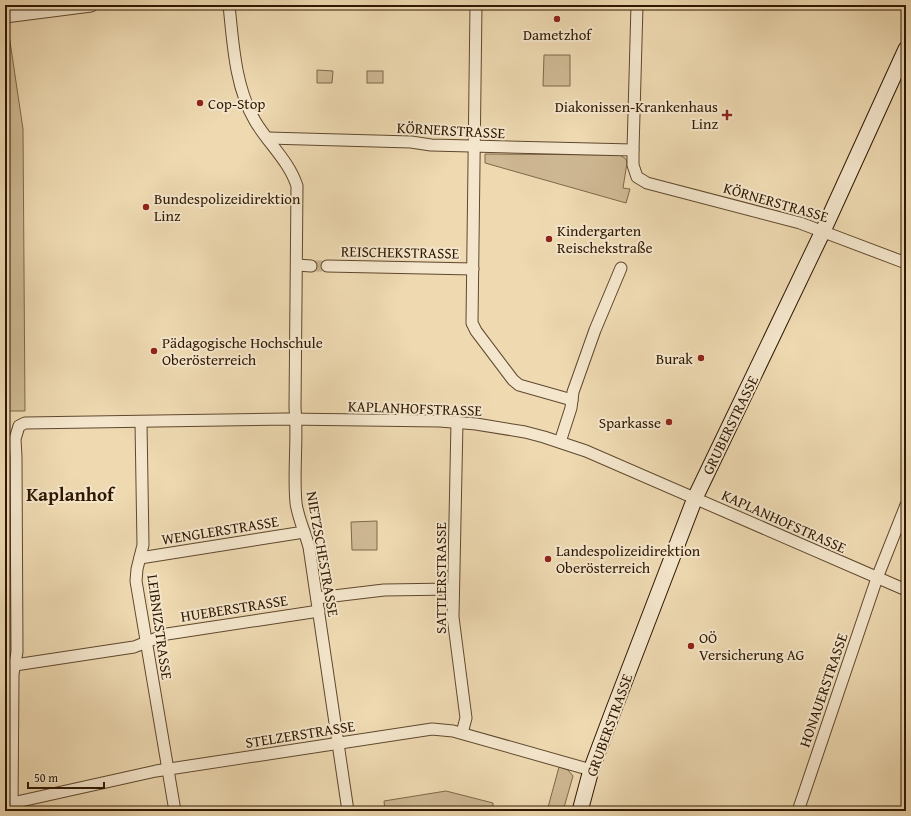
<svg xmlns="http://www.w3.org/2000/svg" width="911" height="816" font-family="'Gentium Book Plus',serif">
  <rect width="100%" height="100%" fill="#eed9b1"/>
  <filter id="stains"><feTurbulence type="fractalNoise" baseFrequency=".005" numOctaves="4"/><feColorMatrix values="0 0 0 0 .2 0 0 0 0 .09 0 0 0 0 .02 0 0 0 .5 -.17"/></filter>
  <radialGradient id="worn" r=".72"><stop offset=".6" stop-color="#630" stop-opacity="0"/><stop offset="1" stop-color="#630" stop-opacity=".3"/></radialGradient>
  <!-- green -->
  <g fill="#ceb893" stroke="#7e684a">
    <polygon points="5,28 8,28 23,129 25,411 5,411"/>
    <polygon points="544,55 570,55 570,86 543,86"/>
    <polygon points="317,70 333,71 332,83 317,83"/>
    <rect x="367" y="71" width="16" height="12"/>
    <polygon points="485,154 620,155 626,159 627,163 623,188 630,189 626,203 485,163"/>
    <polygon points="377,521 377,550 352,550 351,522"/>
    <polygon points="559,767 568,770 573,776 563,811 547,811"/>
    <polygon points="446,791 493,803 493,811 385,811 384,801"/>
  </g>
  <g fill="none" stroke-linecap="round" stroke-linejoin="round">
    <!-- minor-tunnel -->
    <polyline stroke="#c8b28e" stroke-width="11" stroke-dasharray="11 5.5" stroke-linecap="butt" points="311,266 327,266"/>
    <defs>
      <g id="minor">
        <path d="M229,5C233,43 235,87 255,121C268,143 289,161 297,186L295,408C298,439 293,471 296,503C298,518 305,532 309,547L348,811"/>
        <polyline points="476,5 472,323 476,331 513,380 519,385 572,400"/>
        <polyline points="637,5 633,150 633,165 637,177 647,183 800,223 906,263"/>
        <polyline points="268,138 411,142 431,145 633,150"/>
        <polyline points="297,265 311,266"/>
        <polyline points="327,266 473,269"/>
        <polyline points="141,422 143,545 137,569 136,581 175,811"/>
        <polyline points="457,422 453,617 466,718 462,733"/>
        <polyline points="560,442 571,408 573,392 595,330 621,268"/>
        <polyline points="140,558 304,532"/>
        <polyline points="317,598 384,590 453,589"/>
        <polyline points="15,665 134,647 167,634 319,611"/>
        <polyline points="12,803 156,771 432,729 453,731 591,770"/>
        <polyline points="12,811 13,674 17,652 16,457 15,439 19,426 25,423 286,419 440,421 476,424 525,432 544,437 586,451 906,590"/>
        <polyline points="798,811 877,578 906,505"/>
      </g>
      <polyline id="tertiary" points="5,16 91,5"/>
      <polyline id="secondary" points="580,811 591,770 612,714 695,498 823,231 906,49"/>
    </defs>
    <!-- minor casing -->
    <use href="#minor" stroke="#5f482d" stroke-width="13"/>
    <!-- tertiary casing -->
    <use href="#tertiary" stroke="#5f482d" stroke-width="15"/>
    <!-- secondary casing -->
    <use href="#secondary" stroke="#2f1801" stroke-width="17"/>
    <!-- minor -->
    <use href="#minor" stroke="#f4e6cc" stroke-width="11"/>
    <!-- tertiary -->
    <use href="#tertiary" stroke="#f4e6cc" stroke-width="13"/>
    <!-- secondary -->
    <use href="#secondary" stroke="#f4e6cc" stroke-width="15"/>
  </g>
  <!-- markers -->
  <g fill="#8f2418" stroke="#f4e6cc" stroke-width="1.5">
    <circle cx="557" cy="19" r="4"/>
    <circle cx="200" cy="103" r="4"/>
    <path d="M725 109h4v4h4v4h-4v4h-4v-4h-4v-4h4z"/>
    <circle cx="146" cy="207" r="4"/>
    <circle cx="549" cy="239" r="4"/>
    <circle cx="154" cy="351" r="4"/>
    <circle cx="701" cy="358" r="4"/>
    <circle cx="669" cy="422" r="4"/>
    <circle cx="548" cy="559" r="4"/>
    <circle cx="691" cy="646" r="4"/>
  </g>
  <g text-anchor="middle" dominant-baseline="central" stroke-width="4" stroke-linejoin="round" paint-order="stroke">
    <!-- poi labels -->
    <g font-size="15" fill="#2f1801" stroke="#f4e6cc" text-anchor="start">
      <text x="557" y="34" text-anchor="middle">Dametzhof</text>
      <text x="208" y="103">Cop-Stop</text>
      <text x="718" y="106" text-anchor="end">Diakonissen-Krankenhaus<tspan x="718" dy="17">Linz</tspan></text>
      <text x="154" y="198">Bundespolizeidirektion<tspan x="154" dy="17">Linz</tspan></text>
      <text x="557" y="230">Kindergarten<tspan x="557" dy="17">Reischekstraße</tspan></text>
      <text x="162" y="342">Pädagogische Hochschule<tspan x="162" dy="17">Oberösterreich</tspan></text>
      <text x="693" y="358" text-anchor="end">Burak</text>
      <text x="661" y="422" text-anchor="end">Sparkasse</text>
      <text x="556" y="550">Landespolizeidirektion<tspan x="556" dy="17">Oberösterreich</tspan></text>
      <text x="699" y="637">OÖ<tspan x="699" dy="17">Versicherung AG</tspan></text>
    </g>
    <!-- street labels -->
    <g font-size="15" fill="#2f1801" stroke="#f4e6cc">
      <text transform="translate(451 130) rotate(3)">KÖRNERSTRASSE</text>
      <text transform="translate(776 202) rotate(16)">KÖRNERSTRASSE</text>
      <text transform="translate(400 252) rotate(1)">REISCHEKSTRASSE</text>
      <text transform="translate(415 408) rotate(2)">KAPLANHOFSTRASSE</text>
      <text transform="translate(730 425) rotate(-64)">GRUBERSTRASSE</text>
      <text transform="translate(784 521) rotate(24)">KAPLANHOFSTRASSE</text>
      <text transform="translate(220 530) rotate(-9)">WENGLERSTRASSE</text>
      <text transform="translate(323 554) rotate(80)">NIETZSCHESTRASSE</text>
      <text transform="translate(440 578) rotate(-90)">SATTLERSTRASSE</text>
      <text transform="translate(234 608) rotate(-9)">HUEBERSTRASSE</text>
      <text transform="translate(160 627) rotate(82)">LEIBNIZSTRASSE</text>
      <text transform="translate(823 690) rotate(-71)">HONAUERSTRASSE</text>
      <text transform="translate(609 725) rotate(-70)">GRUBERSTRASSE</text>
      <text transform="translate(300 734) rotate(-9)">STELZERSTRASSE</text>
    </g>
    <!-- district labels -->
    <g font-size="19" font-weight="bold" fill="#2f1801" stroke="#f4e6cc">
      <text x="70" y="494">Kaplanhof</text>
    </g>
  </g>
  <!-- margin -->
  <rect width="911" height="816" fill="none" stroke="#eed9b1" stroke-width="20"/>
  <rect x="6" y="6" width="899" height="804" fill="none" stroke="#2f1801" stroke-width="2"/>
  <rect x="10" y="10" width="891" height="796" fill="none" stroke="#2f1801"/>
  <!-- scale -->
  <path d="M28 782v6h76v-6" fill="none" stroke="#2f1801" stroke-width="2"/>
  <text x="34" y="782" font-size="12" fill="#2f1801" stroke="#f4e6cc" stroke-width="3" paint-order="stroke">50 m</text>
  <rect width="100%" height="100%" filter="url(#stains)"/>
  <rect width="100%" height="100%" fill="url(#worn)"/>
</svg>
